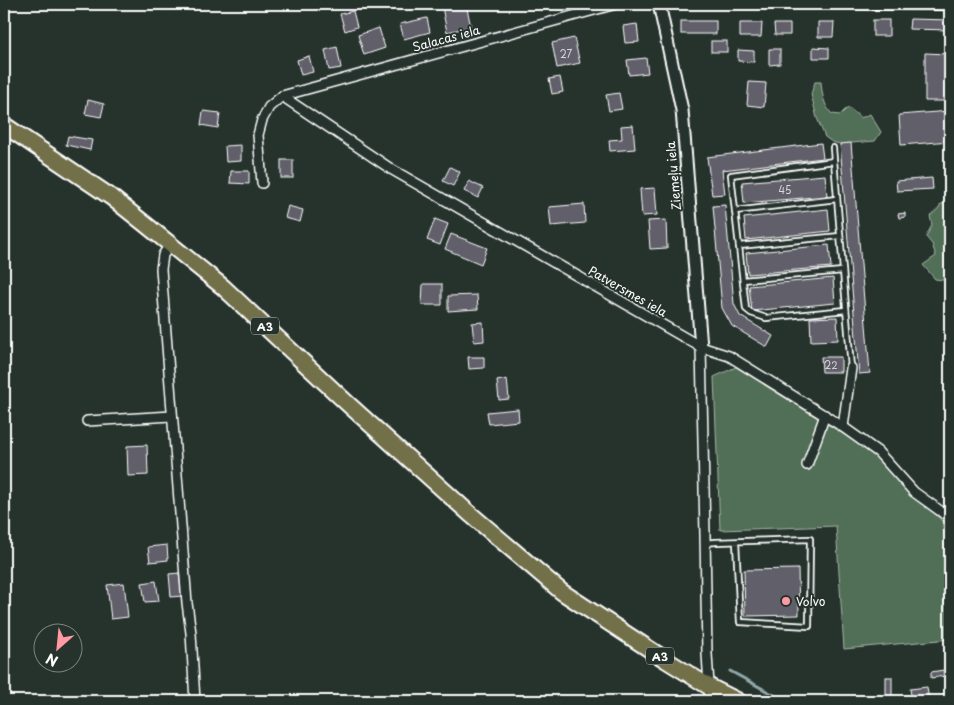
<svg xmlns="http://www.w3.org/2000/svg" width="954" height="705" font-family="'Playpen Sans',sans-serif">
  <rect width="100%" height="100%" fill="#26332d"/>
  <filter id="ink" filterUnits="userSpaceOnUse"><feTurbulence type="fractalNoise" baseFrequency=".02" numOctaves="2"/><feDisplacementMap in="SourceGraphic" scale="10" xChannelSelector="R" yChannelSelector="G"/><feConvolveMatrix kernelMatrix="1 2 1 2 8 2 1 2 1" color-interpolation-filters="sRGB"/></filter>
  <g filter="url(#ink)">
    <!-- green -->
    <g fill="#516e56" stroke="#a8b6aa">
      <path d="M815,82H821C822,94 824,106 832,114L840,115L845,110L849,108L861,118L870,114L881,132L875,141L840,144L832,142L825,137L817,118L811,94Z"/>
      <polygon points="950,203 950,281 935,279 923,265 936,256 932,244 926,237 932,225 930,216 938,209 941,204"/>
      <polygon points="736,367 872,452 942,521 950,573 950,639 844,649 836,526 720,530 714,377"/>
    </g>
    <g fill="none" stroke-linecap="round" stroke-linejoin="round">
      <!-- stream -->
      <polyline stroke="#93a9a9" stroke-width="3" points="730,671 785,701"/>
    </g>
    <!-- building -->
    <g fill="#615f6a" stroke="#fff">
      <polygon points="457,4 466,4 471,27 447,32 442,7"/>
      <polygon points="353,11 357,27 345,31 340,14"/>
      <polygon points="427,18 430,32 404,39 400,24"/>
      <polygon points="910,19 950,20 950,30 909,29"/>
      <rect x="873" y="20" width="16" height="16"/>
      <rect x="681" y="21" width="35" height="13"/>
      <polygon points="818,22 834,22 833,37 818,37"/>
      <polygon points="740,23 762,23 761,37 740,37"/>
      <polygon points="637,24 639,42 625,43 623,26"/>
      <polygon points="774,24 790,24 790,35 775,35"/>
      <polygon points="379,28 385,48 364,55 358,35"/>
      <polygon points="574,38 580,63 557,68 552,43"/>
      <rect x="711" y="41" width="16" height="11"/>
      <polygon points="337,47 341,68 329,70 325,50"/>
      <polygon points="813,47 829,48 829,58 813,58"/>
      <polygon points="769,49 780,49 780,64 769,65"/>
      <polygon points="738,50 754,51 754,62 738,61"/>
      <polygon points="925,53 946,54 945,101 925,101"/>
      <polygon points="309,56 313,72 301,75 297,60"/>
      <polygon points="646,58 648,73 629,75 627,60"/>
      <polygon points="560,77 563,92 552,94 549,79"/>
      <polygon points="749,82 766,83 764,107 747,105"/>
      <polygon points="619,93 622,109 609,111 606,95"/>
      <polygon points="88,100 104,104 101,117 85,114"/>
      <polygon points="203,111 220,113 218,128 201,125"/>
      <polygon points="950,111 950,141 901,145 899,115"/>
      <polygon points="633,125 635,149 610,151 609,140 622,139 621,126"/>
      <polygon points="68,136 92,140 90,150 66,145"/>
      <polygon points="821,143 823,158 722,170 725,194 712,195 707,157"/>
      <polygon points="851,143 870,373 859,374 840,144"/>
      <polygon points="241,145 241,161 226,162 225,146"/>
      <rect x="281" y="160" width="12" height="18"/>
      <polygon points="450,167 460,172 453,186 443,181"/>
      <polygon points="231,171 249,171 249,184 230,183"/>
      <polygon points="825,175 827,196 744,203 742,182"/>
      <polygon points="932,178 933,189 897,191 896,181"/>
      <polygon points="469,181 483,188 478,198 464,191"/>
      <polygon points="655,188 657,215 642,216 640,189"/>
      <polygon points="584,204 585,223 551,226 549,207"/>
      <polygon points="725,205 734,304 740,316 773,336 767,347 732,326 722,308 713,206"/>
      <polygon points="288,206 303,210 300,222 285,218"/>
      <polygon points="828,209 830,231 746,240 744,218"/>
      <polygon points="905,213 905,217 899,218 898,214"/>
      <polygon points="435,219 448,224 440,245 427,240"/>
      <polygon points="666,220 667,248 650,249 648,221"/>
      <polygon points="451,234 487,248 481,264 445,249"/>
      <polygon points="829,245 831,267 748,274 746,253"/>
      <polygon points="833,278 835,303 752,311 749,286"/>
      <polygon points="423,284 442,284 442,305 422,305"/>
      <polygon points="477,295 478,309 448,311 448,296"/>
      <polygon points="837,317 838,340 811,341 810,318"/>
      <polygon points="483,322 484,341 474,342 472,323"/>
      <polygon points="468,357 484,357 484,368 469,369"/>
      <polygon points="821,357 841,357 841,372 822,372"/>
      <polygon points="507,379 509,399 499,400 497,381"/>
      <polygon points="518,409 519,421 489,424 487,412"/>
      <polygon points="147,445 148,475 128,476 127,446"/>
      <polygon points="167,545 168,560 150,562 148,547"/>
      <polygon points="798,569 799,615 745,616 744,570"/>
      <polygon points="179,573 182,596 171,597 169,574"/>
      <polygon points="156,581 159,601 145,602 142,583"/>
      <polygon points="124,583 128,617 111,619 107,585"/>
      <polygon points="944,670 945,676 931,678 931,672"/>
      <rect x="886" y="677" width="6" height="23"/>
      <polygon points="927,687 929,701 912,701 910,689"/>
    </g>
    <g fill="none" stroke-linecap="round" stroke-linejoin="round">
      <defs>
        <g id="service">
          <polyline points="833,148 851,368"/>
          <polyline points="834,161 731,175 746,309 751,313 766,318 846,310"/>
          <polyline points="735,211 837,199"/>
          <polyline points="739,246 840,236"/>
          <polyline points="743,280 843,271"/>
          <polyline points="705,543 716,542 810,539 809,626 740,622 736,542"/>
        </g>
        <g id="minor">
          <polyline points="857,4 950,5"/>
          <polyline points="282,96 391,169 701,347 729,356 843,427 878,452 914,492 950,518"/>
          <polyline points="262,183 258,135 262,120 269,107 282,96 616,4"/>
          <polyline points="170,245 163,255 161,269 187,603 191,633 195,701"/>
          <polyline points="701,347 705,535 707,654 710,701"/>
          <polyline points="87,421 172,416"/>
          <polyline points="843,427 851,368"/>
          <polyline points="807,465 825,415"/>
        </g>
        <polyline id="tertiary" points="659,4 682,110 701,347"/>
        <polyline id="trunk" points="4,125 111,197 145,224 223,287 348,404 469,513 562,592 666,660 708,686 738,701"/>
      </defs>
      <!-- service casing -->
      <use href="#service" stroke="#fff" stroke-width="8"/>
      <!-- minor casing -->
      <use href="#minor" stroke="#fff" stroke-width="12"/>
      <!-- tertiary casing -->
      <use href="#tertiary" stroke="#fff" stroke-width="15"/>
      <!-- trunk casing -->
      <use href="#trunk" stroke="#fff" stroke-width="19"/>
      <!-- service -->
      <use href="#service" stroke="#26332d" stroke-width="4.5"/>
      <!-- minor -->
      <use href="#minor" stroke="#26332d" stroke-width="9"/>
      <!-- tertiary -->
      <use href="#tertiary" stroke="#26332d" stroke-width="11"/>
      <!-- trunk -->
      <use href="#trunk" stroke="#726f4a" stroke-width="15"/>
    </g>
  </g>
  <!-- markers -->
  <circle fill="#ff9aa2" stroke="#26332d" stroke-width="2" cx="786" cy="601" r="5"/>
  <g text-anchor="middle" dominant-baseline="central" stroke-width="4" stroke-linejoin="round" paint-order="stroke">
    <!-- number labels -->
    <g font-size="10" fill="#d8d7da">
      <text x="566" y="53">27</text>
      <text x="785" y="189">45</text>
      <text x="831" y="364">22</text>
    </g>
    <!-- shield labels -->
    <g fill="#26332d" stroke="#bec2c0" stroke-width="1">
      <rect x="251" y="317.5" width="28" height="17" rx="4"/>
      <rect x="646" y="647.5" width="28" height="17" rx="4"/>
    </g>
    <g font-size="11" font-weight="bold" fill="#fff">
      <text x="265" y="326">A3</text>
      <text x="660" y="656">A3</text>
    </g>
    <!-- street labels -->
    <g font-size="12" fill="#fff" stroke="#26332d">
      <text transform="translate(446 38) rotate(-15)">Salacas iela</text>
      <text transform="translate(673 176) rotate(-95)">Ziemeļu iela</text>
      <text transform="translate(628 291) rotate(30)">Patversmes iela</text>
    </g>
    <!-- poi labels -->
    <g font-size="12" fill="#fff" stroke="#26332d" text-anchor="start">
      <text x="796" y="601">Volvo</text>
    </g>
  </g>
  <!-- margin -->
  <rect width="954" height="705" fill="none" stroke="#26332d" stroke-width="20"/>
  <rect x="10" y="10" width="934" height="685" fill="none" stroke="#fff" stroke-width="2" filter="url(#ink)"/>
  <!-- north arrow -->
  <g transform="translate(58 648) rotate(207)"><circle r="24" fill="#26332d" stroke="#7d8581"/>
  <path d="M0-4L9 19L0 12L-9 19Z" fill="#ff9aa2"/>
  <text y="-8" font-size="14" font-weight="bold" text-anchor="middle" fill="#ffffff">N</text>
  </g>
</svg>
